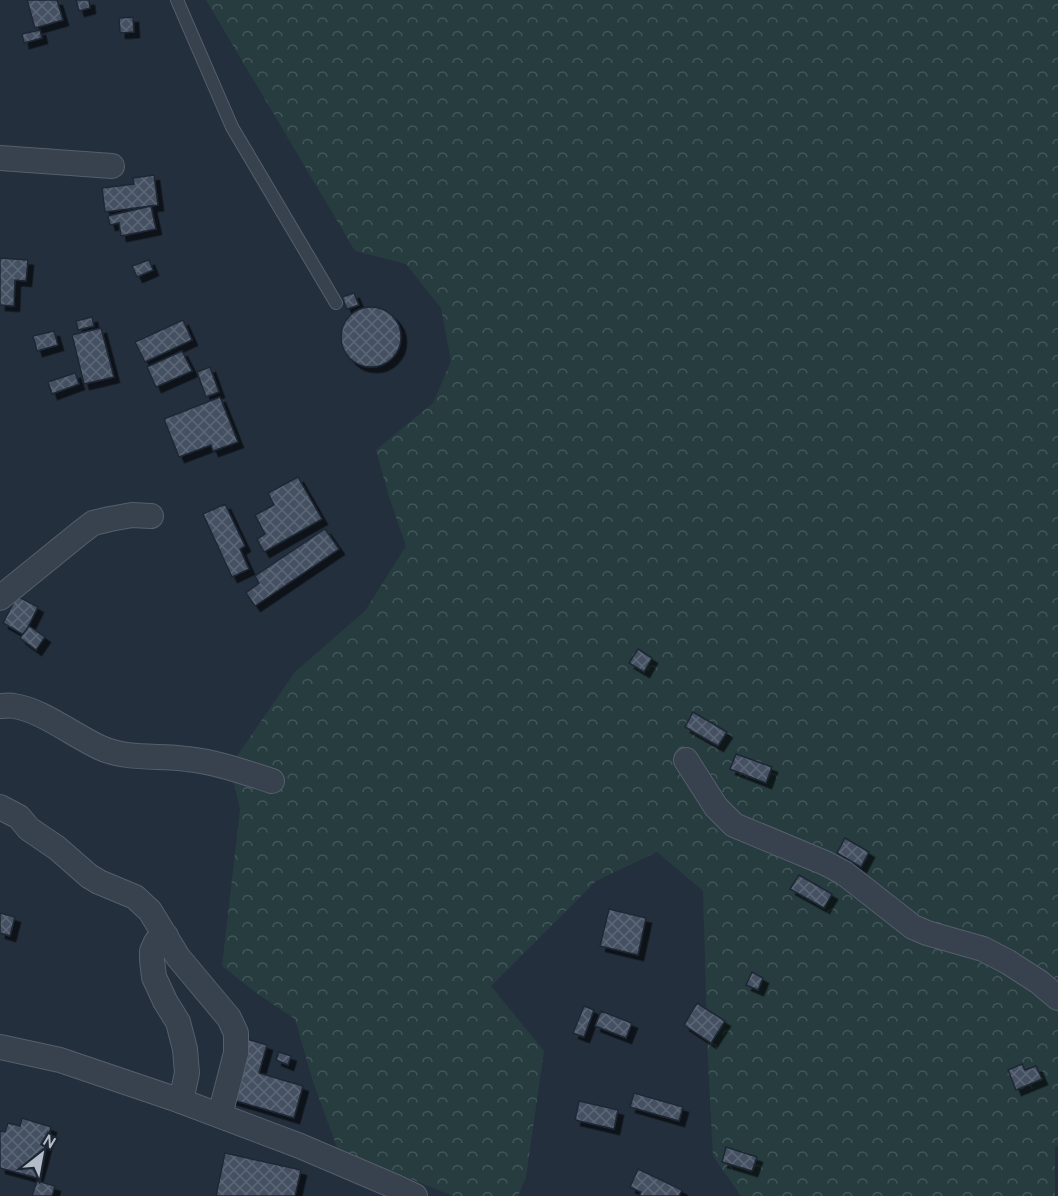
<svg xmlns="http://www.w3.org/2000/svg" width="1058" height="1196" font-family="Cabin,sans-serif">
  <defs>
    <pattern id="forest-crowns" width="20" height="18" patternUnits="userSpaceOnUse" patternTransform="scale(1.5)"><rect width="20" height="18" fill="#263c3f"/><path d="M2 6a3 3 0 1 1 6 0M12 15a3 3 0 1 1 6 0" fill="none" stroke="#435659"/></pattern>
    <pattern id="building-cross-hatch" width="8" height="8" patternUnits="userSpaceOnUse" patternTransform="scale(1.5)"><rect width="8" height="8" fill="#455162"/><path d="M0 0l8 8M0 8l8-8" fill="none" stroke="#5d6877"/></pattern>
    <filter id="shadow"><feDropShadow dx="5.5" dy="5.5" stdDeviation="0" flood-color="#0009"/></filter>
  </defs>
  <rect width="100%" height="100%" fill="#242f3e"/>
  <!-- forest -->
  <polygon fill="url(#forest-crowns)" points="206,0 1058,0 1058,1147 1055,1146 1055,1196 741,1196 713,1156 708,1062 703,891 657,852 596,881 491,986 544,1051 526,1177 518,1196 453,1196 338,1150 313,1082 295,1019 259,995 222,966 240,809 230,766 295,672 365,611 406,546 389,497 376,450 433,403 451,361 441,308 406,264 355,251"/>
  <!-- building -->
  <g fill="url(#building-cross-hatch)" stroke="#1f2835" stroke-width="1.5" filter="url(#shadow)">
    <polygon points="27,0 57,0 63,20 35,28"/>
    <polygon points="76,0 89,0 90,8 79,11"/>
    <polygon points="133,17 134,32 120,33 119,18"/>
    <polygon points="40,30 42,38 24,43 22,34"/>
    <polygon points="154,175 158,205 105,212 102,188 134,184 133,178"/>
    <polygon points="151,206 156,229 121,236 119,223 110,225 108,216"/>
    <polygon points="0,258 28,260 26,281 15,280 14,306 0,305"/>
    <polygon points="149,260 153,270 137,277 132,266"/>
    <polygon points="354,293 359,305 347,309 342,297"/>
    <circle cx="371" cy="337" r="30"/>
    <polygon points="92,317 94,326 78,330 76,321"/>
    <polygon points="183,320 192,340 145,362 135,342"/>
    <polygon points="101,328 114,377 84,384 72,335"/>
    <polygon points="54,331 58,345 37,351 33,336"/>
    <polygon points="182,351 192,371 156,387 147,367"/>
    <polygon points="210,367 219,392 206,397 197,372"/>
    <polygon points="75,373 79,384 52,394 48,382"/>
    <polygon points="220,397 238,442 213,451 211,445 179,457 164,419"/>
    <polygon points="298,477 322,519 264,552 257,539 265,534 255,515 274,505 268,493"/>
    <polygon points="225,504 245,546 240,549 249,569 232,577 203,514"/>
    <polygon points="325,529 339,549 255,606 246,593 259,583 255,576"/>
    <polygon points="17,596 38,607 24,635 3,623"/>
    <polygon points="29,626 45,637 36,650 20,638"/>
    <polygon points="638,649 652,658 644,672 629,663"/>
    <polygon points="693,712 727,732 718,746 685,727"/>
    <polygon points="736,754 772,767 766,783 730,769"/>
    <polygon points="845,838 869,852 861,867 837,853"/>
    <polygon points="799,875 832,894 824,908 790,889"/>
    <polygon points="609,909 646,918 638,955 600,946"/>
    <polygon points="0,913 15,917 10,936 0,933"/>
    <polygon points="752,972 763,978 758,990 746,985"/>
    <polygon points="697,1003 725,1021 711,1043 684,1025"/>
    <polygon points="584,1006 594,1010 584,1037 573,1033"/>
    <polygon points="601,1011 632,1023 626,1038 595,1026"/>
    <polygon points="247,1039 267,1045 259,1073 303,1086 294,1118 230,1099"/>
    <polygon points="279,1052 291,1056 288,1065 276,1060"/>
    <polygon points="1022,1064 1025,1070 1036,1066 1042,1079 1016,1090 1008,1070"/>
    <polygon points="634,1093 683,1107 679,1121 630,1107"/>
    <polygon points="579,1101 618,1110 614,1129 575,1120"/>
    <polygon points="22,1118 51,1127 37,1178 0,1168 0,1131 5,1132 8,1123 20,1126"/>
    <polygon points="726,1147 757,1157 752,1171 722,1162"/>
    <polygon points="225,1153 301,1170 295,1196 216,1196"/>
    <polygon points="638,1169 682,1190 679,1196 639,1196 641,1192 630,1187"/>
    <polygon points="37,1181 55,1186 52,1196 32,1196"/>
  </g>
  <g fill="none" stroke-linecap="round" stroke-linejoin="round">
    <defs>
      <polyline id="service" points="177,0 232,127 336,303"/>
      <g id="minor">
        <polyline points="0,158 112,166"/>
        <polyline points="0,598 80,533 93,523 110,519 132,515 151,516"/>
        <path d="M0,706C4,706 10,705 14,706C42,710 74,736 101,748C128,760 159,755 187,759C216,762 244,772 272,781"/>
        <polyline points="686,760 716,807 734,825 825,863 844,873 913,927 927,933 983,949 1008,962 1039,982 1058,998"/>
        <polyline points="0,807 19,817 29,829 57,848 89,876 99,882 135,897 150,911 178,957 229,1018 236,1033 236,1053 220,1115"/>
        <polyline points="166,936 156,942 152,951 152,960 154,977 165,1001 178,1022 185,1049 187,1073 181,1101"/>
        <polyline points="0,1047 60,1060 181,1101 300,1146 396,1187 415,1196"/>
      </g>
    </defs>
    <!-- service casing -->
    <use href="#service" stroke="#565f6c" stroke-width="14"/>
    <!-- minor casing -->
    <use href="#minor" stroke="#565f6c" stroke-width="26"/>
    <!-- service -->
    <use href="#service" stroke="#38414e" stroke-width="12"/>
    <!-- minor -->
    <use href="#minor" stroke="#38414e" stroke-width="24"/>
  </g>
  <!-- north arrow -->
  <g transform="translate(42 1154) rotate(31)" stroke="#1d2633" stroke-width="4.5" paint-order="stroke">
  <path d="M0-4.5L10 22L0 15L-10 22Z" fill="#b4bcc9"/>
  <text y="-9" font-size="16" font-weight="bold" text-anchor="middle" fill="#b4bcc9">N</text>
  </g>
</svg>
